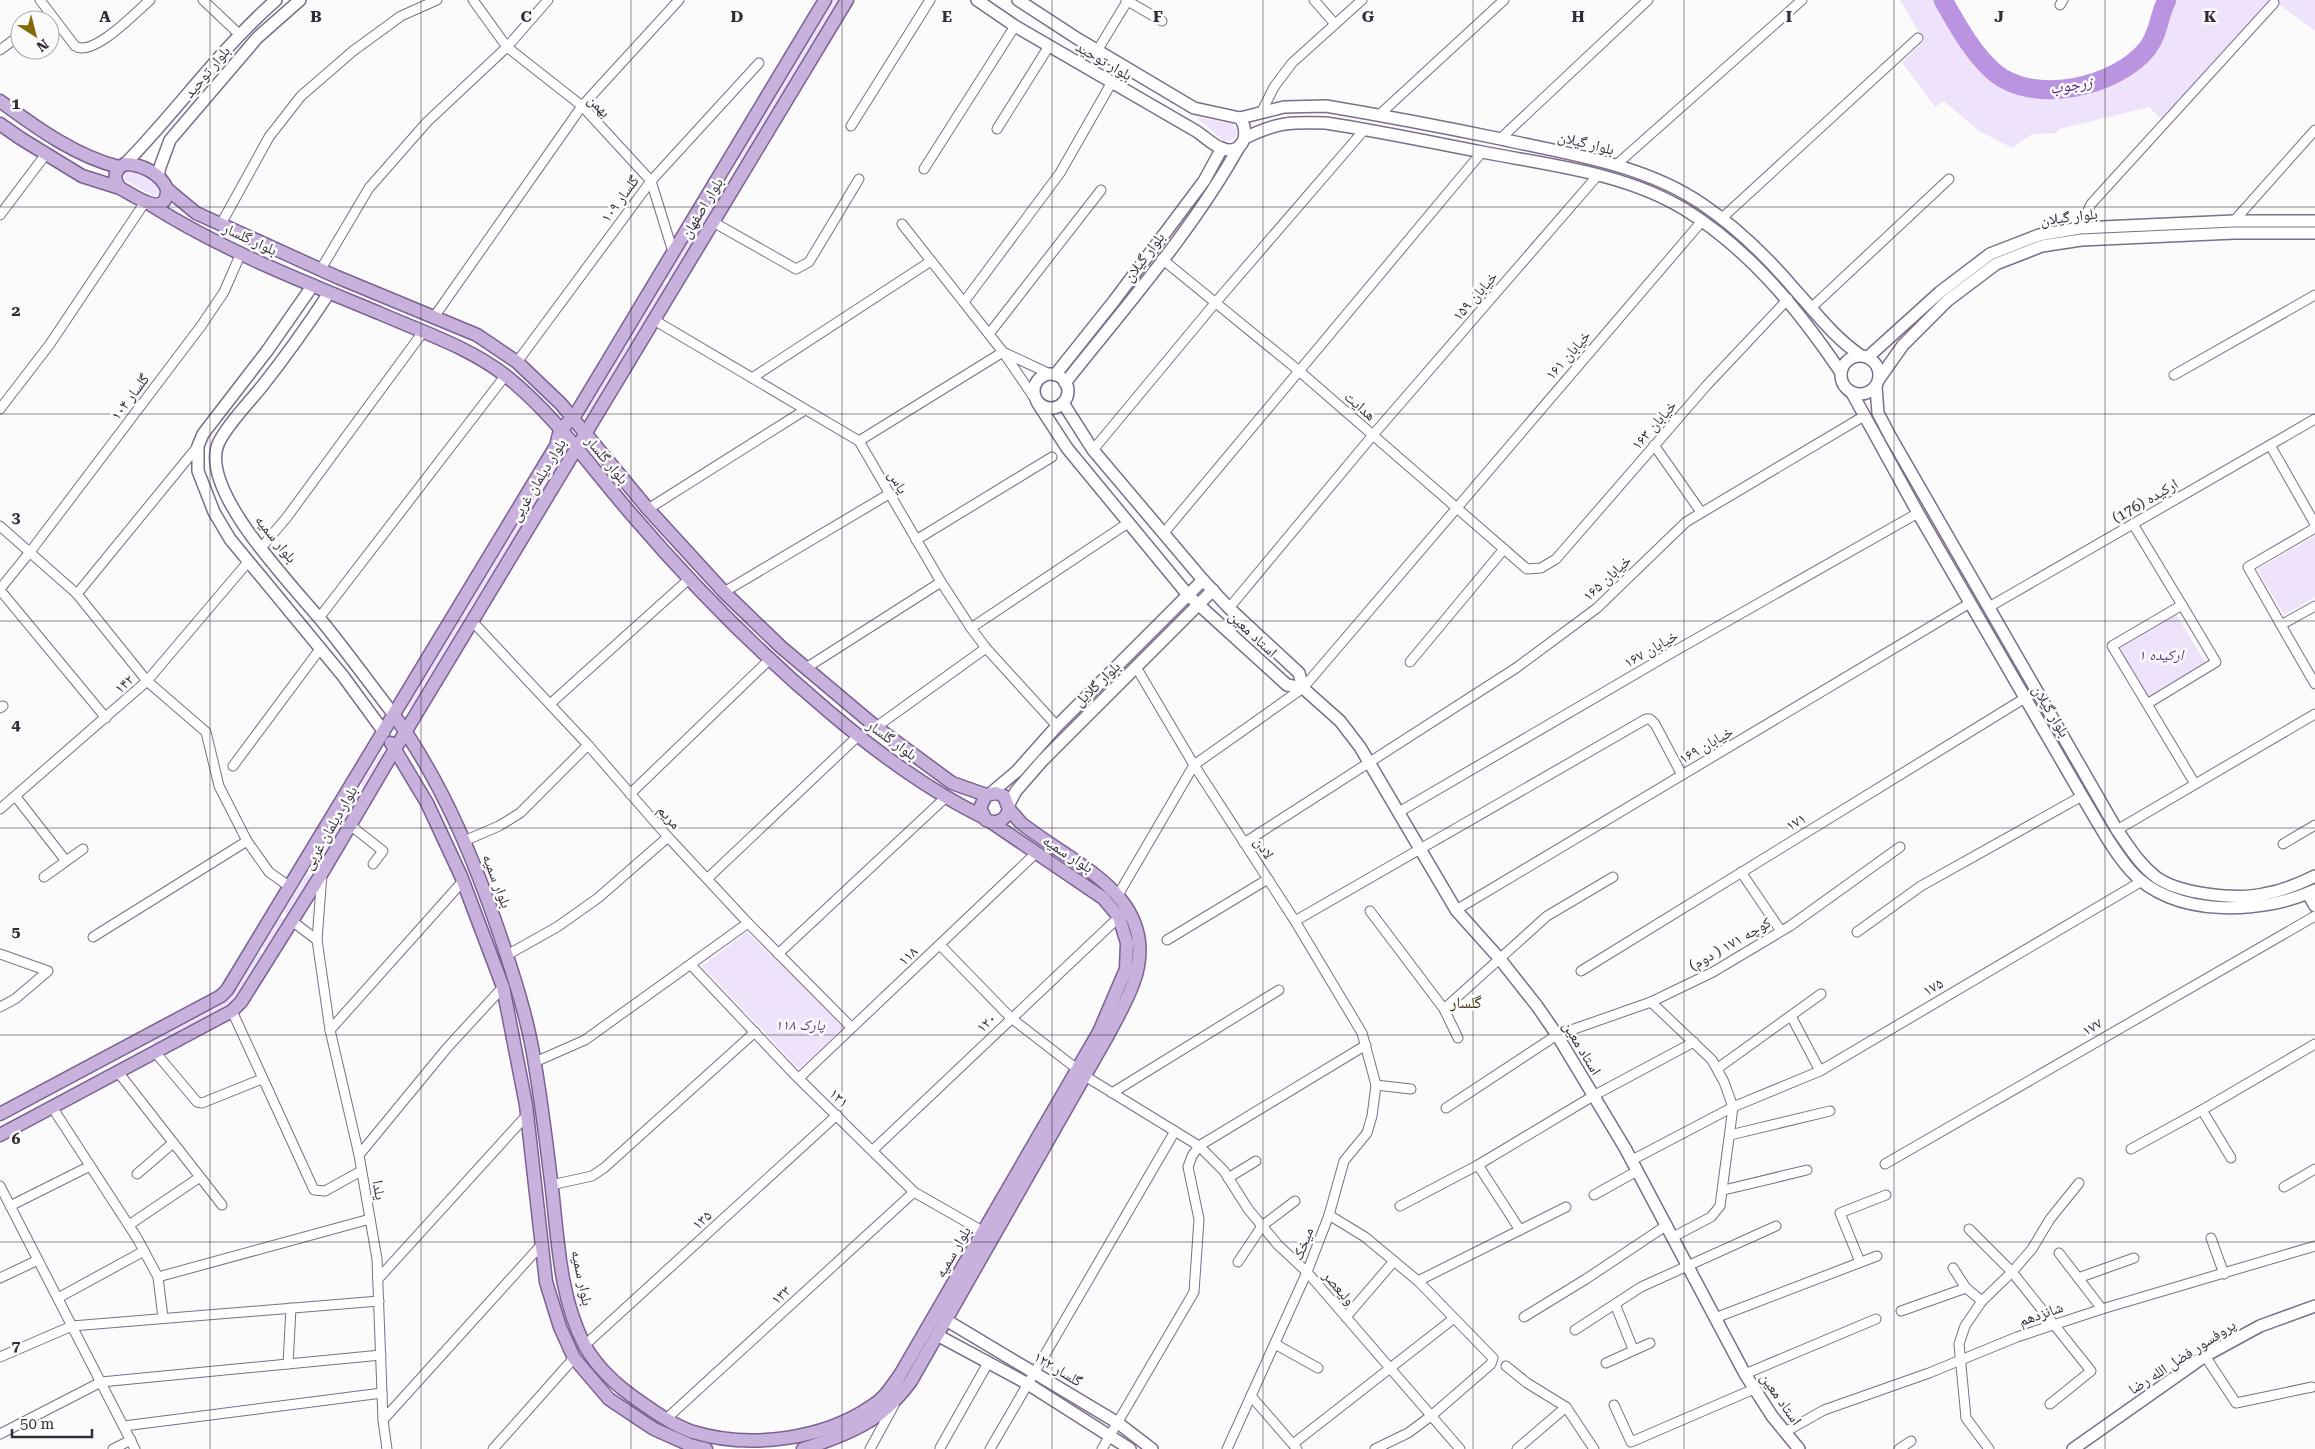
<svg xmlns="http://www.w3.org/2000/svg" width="2315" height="1449" font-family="'Roboto Serif','Noto Naskh Arabic',serif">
  <rect width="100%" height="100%" fill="#fbfbfb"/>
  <!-- green -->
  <g fill="#efe3fc">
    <polygon points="827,0 843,0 743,162 736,158"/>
    <path d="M1900,0H1933C1947,24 1964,52 1985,71C2029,111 2107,95 2144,55C2160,39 2167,19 2178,0H2271L2162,120L2149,107L2060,129L2056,133L2032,134L2012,148L1979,131L1944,101L1935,107L1902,62L1924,41Z"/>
    <polygon points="2273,0 2315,0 2315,31"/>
    <path d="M1196,117L1233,124C1238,129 1238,135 1233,140L1224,141Z"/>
    <path d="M128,170C141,172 150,178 159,187V194L154,196L125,180L124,174Z"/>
    <polygon points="716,189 722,190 725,192 674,282 663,276"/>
    <polygon points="660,281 671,288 591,414 584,410"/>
    <polygon points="557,456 565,458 414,708 408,708 406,706"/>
    <polygon points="2315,536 2315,597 2284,615 2257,569"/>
    <polygon points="2176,614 2205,662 2147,697 2118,648"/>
    <polygon points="381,753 385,755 364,788 361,783"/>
    <polygon points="358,790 362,792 344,824 341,825 339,820"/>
    <polygon points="336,826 339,827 340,830 320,863 316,865 314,860"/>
    <polygon points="307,874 310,875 311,879 289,914 286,915 284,910"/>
    <polygon points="280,917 284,918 284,922 264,951 262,946"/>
    <polygon points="747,932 845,1026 799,1069 702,966"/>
    <polygon points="259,952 263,955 239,996 232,1003 157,1043 153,1043 154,1038 232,996"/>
  </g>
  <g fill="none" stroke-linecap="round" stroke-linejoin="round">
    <!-- river -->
    <path stroke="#ba94e1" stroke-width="19" d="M1943,0C1957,24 1972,53 1994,72C2034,106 2116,87 2147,49C2160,32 2158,16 2167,0"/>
    <defs>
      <g id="street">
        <path d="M40,0L75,46C93,58 136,12 150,0"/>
        <polyline points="203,0 239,34"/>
        <polyline points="473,0 507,47 582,106 651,181 673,252"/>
        <polyline points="1126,0 1162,21"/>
        <polyline points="1314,0 1335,24"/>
        <polyline points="2060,5 2063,0"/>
        <polyline points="40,20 49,13"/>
        <polyline points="0,50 20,35"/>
        <polyline points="1097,51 1128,0"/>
        <polyline points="1261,113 1274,87 1292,63 1362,0"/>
        <polyline points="1379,115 1504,0"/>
        <polyline points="851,126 930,0"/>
        <polyline points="997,129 1049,46"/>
        <polyline points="1500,139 1648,0"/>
        <polyline points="1616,165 1802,0"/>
        <polyline points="924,169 1015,26"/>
        <polyline points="0,215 46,154"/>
        <polyline points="1721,219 1918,38"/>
        <polyline points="2234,221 2315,130"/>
        <polyline points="713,222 796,269 809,262 859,179"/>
        <polyline points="221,224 269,137 301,96 353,51 401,16 437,0"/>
        <polyline points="902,224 1003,352 1035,399"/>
        <polyline points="2080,228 2091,204 2274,3"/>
        <polyline points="1162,259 1298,370 1527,569 1541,568 1556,559 1707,385 1788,299"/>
        <polyline points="321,269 369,188 427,122 507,47 548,0"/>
        <polyline points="964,302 1060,173 1112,82"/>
        <polyline points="1811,308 1949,179"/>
        <polyline points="434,317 582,106 679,0"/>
        <polyline points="654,320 859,441 941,582 971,628 986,648 1057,726"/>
        <polyline points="989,334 1101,190"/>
        <polyline points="1003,352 1050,374"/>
        <polyline points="517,362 651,181 759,63"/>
        <polyline points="2174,375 2315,295"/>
        <polyline points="752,378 931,261"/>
        <polyline points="0,409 50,344 145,202"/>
        <polyline points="859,441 1003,352"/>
        <polyline points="1654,445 1701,512"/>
        <polyline points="2270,445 2315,524"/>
        <polyline points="1093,450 1216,302 1365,129"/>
        <polyline points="648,509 805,410"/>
        <polyline points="2133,524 2182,605"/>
        <polyline points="0,526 77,594 147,681 206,732 219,786 247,841 269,872 290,887"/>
        <polyline points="2315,528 2248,567 2281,625 2315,606"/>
        <polyline points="1163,534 1482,152"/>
        <polyline points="916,540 1052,457"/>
        <polyline points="261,548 287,517 423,332"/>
        <polyline points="0,589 30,552 201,326 224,292 241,253"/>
        <polyline points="0,590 106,718"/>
        <polyline points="724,592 889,494"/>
        <polyline points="77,594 198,446"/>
        <polygon points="2182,605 2216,662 2147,704 2112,646"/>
        <polyline points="1989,607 2315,419"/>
        <polyline points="1229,608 1373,435 1598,175"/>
        <polyline points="319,618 505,376"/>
        <polyline points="472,621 588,745 668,837 748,923 851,1027"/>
        <polyline points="2281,625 2315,684"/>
        <polyline points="971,628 1128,523"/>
        <polyline points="1410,662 1504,549"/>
        <polyline points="1136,667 1194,765 1295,921 1362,1033 1376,1085 1372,1116 1367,1133 1344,1161 1329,1215 1307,1272 1227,1449"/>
        <polyline points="806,668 941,582"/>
        <polyline points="550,704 689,579"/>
        <polyline points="2147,704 2195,784"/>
        <polyline points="0,708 3,706"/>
        <polyline points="876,727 986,648"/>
        <polyline points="233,766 320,649"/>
        <polyline points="630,794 769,660"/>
        <polyline points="16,797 66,861"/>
        <polyline points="0,809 147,681 248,562"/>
        <polyline points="1399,812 1673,652 1918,513"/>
        <polyline points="350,825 383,851 373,864"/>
        <polyline points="2117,830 2315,714"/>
        <polyline points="464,841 499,826 520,813 588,745"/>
        <polyline points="1244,843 1516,668 1597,608 1686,522 1864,416"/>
        <polyline points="2283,844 2315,825"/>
        <polyline points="1741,872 1781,931"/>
        <polyline points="322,874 317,940 330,1030 359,1155 377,1259 383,1420 387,1449"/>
        <polyline points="44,877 83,849"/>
        <polyline points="708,878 858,736"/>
        <polyline points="1118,895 1194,765 1303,688 1702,221"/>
        <polyline points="1456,910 1970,603"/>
        <polyline points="1370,911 1444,1009 1458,1038"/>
        <polyline points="292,921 317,940"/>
        <polyline points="1295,921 1646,719 1650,719 1655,724 1682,775"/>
        <polyline points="1857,932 1921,886 2082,796"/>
        <polyline points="93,937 247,841"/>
        <polyline points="1167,940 1268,879"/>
        <polyline points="940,945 1011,1018 1077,1069"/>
        <polyline points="0,954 48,971 15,999 0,1007"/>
        <polyline points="778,954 945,798"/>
        <polyline points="507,955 557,927 598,898 668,837"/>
        <polyline points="691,965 794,1074 914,1192 984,1232"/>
        <polyline points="1581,971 2025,698"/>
        <polyline points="1651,1002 1712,1060 1724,1082 1733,1107 1720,1206 1711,1217 1673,1237"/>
        <polyline points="1444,1009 1547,916 1613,877"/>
        <polyline points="232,1011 314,1190 325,1191 361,1171"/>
        <polyline points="1791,1016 1820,1071"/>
        <polyline points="330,1030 463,881"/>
        <polyline points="155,1052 197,1102 202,1103 262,1079"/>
        <polyline points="535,1062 585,1040 748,923"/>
        <polyline points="1718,1068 1821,994"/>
        <polyline points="118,1072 222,1205"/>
        <polyline points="1085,1076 1199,1146 1224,1171 1248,1209 1278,1245 1307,1272 1460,1449"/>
        <polyline points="799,1078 1036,853"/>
        <polyline points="1376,1085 1411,1089"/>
        <polyline points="1112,1093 1279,990"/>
        <polyline points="52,1107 137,1238 158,1277 163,1318"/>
        <polyline points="1446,1108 1557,1035 1651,1002 1713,972 1790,926 1900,847"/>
        <polyline points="2202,1110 2231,1158"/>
        <polyline points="1730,1135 1830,1111"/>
        <polyline points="2131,1149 2202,1110 2315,1044"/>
        <polyline points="873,1150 1119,917"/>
        <polyline points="359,1155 447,1048 503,987"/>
        <polyline points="1632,1160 1733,1107 1820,1071 2142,881"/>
        <polyline points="1885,1164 2315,916"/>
        <polyline points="1478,1165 1520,1230"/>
        <polyline points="137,1174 173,1143"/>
        <polyline points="1228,1178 1256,1161"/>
        <polyline points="551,1185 592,1176 604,1168 755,1032"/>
        <polyline points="0,1186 135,1449"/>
        <polyline points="2284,1187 2315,1169"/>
        <polyline points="1724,1190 1807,1170"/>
        <polyline points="1594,1195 1637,1171"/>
        <polyline points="10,1206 90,1166"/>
        <polyline points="1400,1206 1478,1165 1593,1096 1694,1042"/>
        <polyline points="1329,1215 1365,1237 1418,1281 1493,1358 1491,1364 1431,1416 1408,1433 1375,1449"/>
        <polyline points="129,1225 200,1177"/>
        <polyline points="1969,1229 2012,1272 2091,1371 2050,1404"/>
        <polyline points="2211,1238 2224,1274"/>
        <polyline points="2059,1253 2102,1309"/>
        <polyline points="1238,1262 1262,1226 1295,1201"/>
        <polyline points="1860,1262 1840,1213 1886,1195"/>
        <polyline points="1953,1268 1966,1288 1982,1301"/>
        <polyline points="158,1277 370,1219"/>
        <polyline points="0,1278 38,1260"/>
        <polyline points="2078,1278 2134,1258"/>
        <polyline points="378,1279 527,1115"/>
        <polyline points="1418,1281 1566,1207"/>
        <polyline points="58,1298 144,1251"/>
        <polyline points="1615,1304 1633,1349"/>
        <polyline points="1901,1311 1966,1288"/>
        <polyline points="1346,1317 1394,1261"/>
        <polyline points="1524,1317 1586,1279 1667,1225"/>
        <polyline points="1715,1318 1877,1256"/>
        <polyline points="1575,1330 1641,1287 1776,1226"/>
        <polyline points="1275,1344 1318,1368"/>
        <polyline points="585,1345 837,1115"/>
        <polyline points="2205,1356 2236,1403 2312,1387"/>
        <polyline points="0,1357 72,1326 379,1301"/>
        <polyline points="1606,1363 1650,1343"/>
        <polyline points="288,1364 291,1308"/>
        <polyline points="1506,1366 1527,1383 1566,1407"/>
        <polyline points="1745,1374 1876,1319"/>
        <polyline points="1251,1396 1297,1449"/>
        <polyline points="1614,1405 1631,1442 1754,1389"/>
        <polyline points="666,1419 914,1192"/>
        <polyline points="383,1420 543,1243"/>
        <polyline points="124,1426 382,1393"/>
        <polyline points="1785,1432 1824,1410 1929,1373 2017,1337 2102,1309 2315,1246"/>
        <polyline points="0,1434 101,1382 381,1355"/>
        <polyline points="1293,1444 1453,1319"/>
        <polyline points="940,1448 988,1363"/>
        <polyline points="113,1449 131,1440"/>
        <polyline points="493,1449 574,1358"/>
        <polyline points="870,1449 894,1405"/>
        <polyline points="990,1449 1175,1131"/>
        <polyline points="1102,1449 1194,1292 1199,1219 1188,1167 1192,1156 1199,1146 1366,1045"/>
        <polyline points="1517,1449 1566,1407 1594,1449"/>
        <polyline points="1899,1449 1911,1441"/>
        <polyline points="1989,1449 1966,1418 1959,1344 1965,1326 1982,1301 2012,1272 2032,1249 2050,1219 2079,1183"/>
      </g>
      <g id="secondary">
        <path d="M977,0L1015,26L1196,131C1205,137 1214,146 1223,149C1244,155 1250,132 1240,118L1194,108L1078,39L1018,0"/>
        <path d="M1240,118L1284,107L1326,106C1385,116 1443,127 1501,139C1568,154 1644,164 1702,204C1736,227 1769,259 1796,291C1817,314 1834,337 1860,355"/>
        <path d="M1245,138C1277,122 1291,122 1326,123C1378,131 1430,142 1482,152C1549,165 1625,173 1684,209C1749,249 1798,309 1840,371"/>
        <path d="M125,164C177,111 220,49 276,0"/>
        <polyline points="158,177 160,167 170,140 257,38 300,0"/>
        <polyline points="313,285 267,351 203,434 198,446 198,471 214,512 230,539 343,676 384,732"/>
        <path d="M329,293C308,325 286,356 263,385C249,403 229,422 219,442C196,489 296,589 325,625C349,655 371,685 394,715"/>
        <circle cx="1860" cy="375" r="19"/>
        <polyline points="1868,357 1940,292 1990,254 2039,235 2080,228 2234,221 2315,221"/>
        <circle cx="1051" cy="391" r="17"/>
        <polyline points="1055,375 1114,301 1204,181 1222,148"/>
        <polyline points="1879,379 1903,345 1947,301 1996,264 2042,246 2081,240 2234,233 2315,233"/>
        <path d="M1065,383C1126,306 1193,230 1240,145"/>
        <path d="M1876,387L1878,413L1890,436L2117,830C2129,847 2139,864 2156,877C2179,894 2236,900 2264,894C2281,891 2299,884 2315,876"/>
        <path d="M1852,393L1918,513L2082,796C2097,821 2111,848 2130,870C2171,918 2262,915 2315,890"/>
        <polyline points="1037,402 1067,448 1188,595 1287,685 1303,688 1340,721 1360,747 1456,910 1499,958 1537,1006 1557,1035 1625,1148 1745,1374 1772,1416 1799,1449"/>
        <polyline points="1063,403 1093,450 1203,580 1229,608 1299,673 1303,688"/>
        <polyline points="991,793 1017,771 1057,726 1203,580"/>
        <polyline points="1009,804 1016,791 1043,760 1213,590"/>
        <polyline points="2308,894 2315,906"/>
        <polyline points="946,1320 1118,1423 1152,1449"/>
        <polyline points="937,1335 1028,1384 1130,1449"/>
        <polyline points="2073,1449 2205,1356 2260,1326 2315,1306"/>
      </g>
      <g id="primary">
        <path d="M0,101C37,128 75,156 119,167"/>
        <polyline points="0,124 20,138 82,176 120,188"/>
        <path d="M125,164C142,164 161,174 167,189C167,221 133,195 120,188C112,178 115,169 125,164Z"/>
        <polyline points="167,189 196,213 337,277 477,335 517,362 561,404 648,509 724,592 781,647 876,727 952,783 986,795"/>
        <path d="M151,205C222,250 302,281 379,313C422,332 469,347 506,376C555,415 592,469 633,516C693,586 757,651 827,710C875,751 926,789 983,817"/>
        <path d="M394,715C444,785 476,864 503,944C516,983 529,1024 535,1065C542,1106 547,1148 552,1189C558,1241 560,1299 585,1346C598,1369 617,1386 639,1401C656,1413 673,1425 693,1432C749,1449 823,1440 872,1406C884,1399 892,1386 900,1375L1099,1032L1126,969L1127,943L1119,917L1103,898L991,822"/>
        <polyline points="391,743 427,803 461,876 503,987 526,1105 546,1282 560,1327 574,1358 609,1399 654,1429 690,1445 706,1449"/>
        <polyline points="0,1114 221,996 227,990 556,446 560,430 574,417 825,0"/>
        <polyline points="0,1135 232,1011 241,1002 322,873 395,749 847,0"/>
        <path d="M803,1449C850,1434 882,1421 911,1381L1108,1035C1118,1016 1130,996 1136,975C1158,894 1072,864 1021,823L1009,809L1004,796L996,793L986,795L980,808L986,820C997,825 1006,820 1009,809"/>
      </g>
    </defs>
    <!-- street casing -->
    <use href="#street" stroke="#7c6e8c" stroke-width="11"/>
    <!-- secondary casing -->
    <use href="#secondary" stroke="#7c6e8c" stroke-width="14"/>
    <!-- primary casing -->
    <use href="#primary" stroke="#7c6195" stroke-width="15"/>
    <!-- street -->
    <use href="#street" stroke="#fff" stroke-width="9"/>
    <!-- secondary -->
    <use href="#secondary" stroke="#fff" stroke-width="11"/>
    <!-- primary -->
    <use href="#primary" stroke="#c8b2dd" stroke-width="12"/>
  </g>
  <!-- grid -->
  <path fill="none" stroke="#332c39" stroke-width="1" stroke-opacity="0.55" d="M210,0V1449M421,0V1449M631,0V1449M842,0V1449M1052,0V1449M1263,0V1449M1473,0V1449M1684,0V1449M1894,0V1449M2105,0V1449M0,207H2315M0,414H2315M0,621H2315M0,828H2315M0,1035H2315M0,1242H2315"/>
  <g text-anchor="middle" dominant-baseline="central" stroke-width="5" stroke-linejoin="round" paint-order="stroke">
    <!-- street labels -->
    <g font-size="15" fill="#332c39" stroke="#fbfbfb">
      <text transform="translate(1104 61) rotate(30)">بلوار توحید</text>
      <text transform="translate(207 72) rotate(-50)">بلوار توحید</text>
      <text transform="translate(599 106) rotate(45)">بهمن</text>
      <text transform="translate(1586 143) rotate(14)">بلوار گیلان</text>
      <text transform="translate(620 199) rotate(-54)">گلسار ۱۰۹</text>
      <text transform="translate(702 208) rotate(-59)">بلوار اصفهان</text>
      <text transform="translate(2069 217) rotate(-7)">بلوار گیلان</text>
      <text transform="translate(250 239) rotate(25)">بلوار گلسار</text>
      <text transform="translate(1144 257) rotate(-53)">بلوار گیلان</text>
      <text transform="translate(1475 296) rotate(-49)">خیابان ۱۵۹</text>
      <text transform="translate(1568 355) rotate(-49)">خیابان ۱۶۱</text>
      <text transform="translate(130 397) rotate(-53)">گلسار ۱۰۴</text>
      <text transform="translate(1360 406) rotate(41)">هدایت</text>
      <text transform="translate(1654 425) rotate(-49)">خیابان ۱۶۳</text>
      <text transform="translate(607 460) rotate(50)">بلوار گلسار</text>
      <text transform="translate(538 480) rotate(-59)">بلوار دیلمان غربی</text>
      <text transform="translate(898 482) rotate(60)">یاس</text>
      <text transform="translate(2145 501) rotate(-30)">ارکیده (176)</text>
      <text transform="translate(276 539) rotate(51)">بلوار سمیه</text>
      <text transform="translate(1607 578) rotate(-43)">خیابان ۱۶۵</text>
      <text transform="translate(1253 634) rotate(43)">استاد معین</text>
      <text transform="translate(1651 649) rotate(-30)">خیابان ۱۶۷</text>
      <text transform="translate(124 684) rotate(-41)">۱۴۲</text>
      <text transform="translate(1097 684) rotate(-44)">بلوار گلایل</text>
      <text transform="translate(2051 711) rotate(59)">بلوار گیلان</text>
      <text transform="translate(892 740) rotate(36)">بلوار گلسار</text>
      <text transform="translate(1706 745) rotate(-30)">خیابان ۱۶۹</text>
      <text transform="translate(669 817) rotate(48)">مریم</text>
      <text transform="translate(1796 822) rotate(-32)">۱۷۱</text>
      <text transform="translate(330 828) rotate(-60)">بلوار دیلمان غربی</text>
      <text transform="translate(1264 848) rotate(57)">لادن</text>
      <text transform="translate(1068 854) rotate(33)">بلوار سمیه</text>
      <text transform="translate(497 881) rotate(69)">بلوار سمیه</text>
      <text transform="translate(1730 944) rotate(-30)">کوچه ۱۷۱ ( دوم)</text>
      <text transform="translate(908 956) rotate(-43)">۱۱۸</text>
      <text transform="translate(1933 987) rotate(-30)">۱۷۵</text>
      <text transform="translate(986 1023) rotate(-44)">۱۲۰</text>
      <text transform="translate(2092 1027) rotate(-31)">۱۷۷</text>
      <text transform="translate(1582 1048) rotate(59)">استاد معین</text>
      <text transform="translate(839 1098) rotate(44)">۱۳۱</text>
      <text transform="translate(379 1190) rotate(80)">یلدا</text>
      <text transform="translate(702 1220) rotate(-42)">۱۳۵</text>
      <text transform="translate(1303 1244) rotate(-69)">میخک</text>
      <text transform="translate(953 1252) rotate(-60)">بلوار سمیه</text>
      <text transform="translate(582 1278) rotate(78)">بلوار سمیه</text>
      <text transform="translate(1339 1288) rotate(49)">ولیعصر</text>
      <text transform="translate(781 1295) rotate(-42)">۱۳۳</text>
      <text transform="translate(2041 1314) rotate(-19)">شانزدهم</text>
      <text transform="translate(2182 1357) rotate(-33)">پروفسور فضل الله رضا</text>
      <text transform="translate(1058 1369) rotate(31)">گلسار ۱۲۲</text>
      <text transform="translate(1781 1399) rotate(55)">استاد معین</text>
    </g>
    <!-- park labels -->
    <g font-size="15" font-style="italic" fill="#66348e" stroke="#fbfbfb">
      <text x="2161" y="655">ارکیده ۱</text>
      <text x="800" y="1025">پارک ۱۱۸</text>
    </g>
    <!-- water labels -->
    <g font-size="16" font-style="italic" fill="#501c76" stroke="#fbfbfb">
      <text transform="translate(2071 85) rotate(-10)">زرجوب</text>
    </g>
    <!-- neighbourhood labels -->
    <g font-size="16" fill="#392c01" stroke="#fbfbfb">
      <text x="1466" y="1002">گلسار</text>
    </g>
  </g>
  <g font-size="16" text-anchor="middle" font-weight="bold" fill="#332c39" stroke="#fbfbfb" stroke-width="5" stroke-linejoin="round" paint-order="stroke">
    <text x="105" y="22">A</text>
    <text x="316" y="22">B</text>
    <text x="526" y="22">C</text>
    <text x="737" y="22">D</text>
    <text x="947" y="22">E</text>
    <text x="1158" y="22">F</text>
    <text x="1368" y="22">G</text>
    <text x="1578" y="22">H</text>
    <text x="1789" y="22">I</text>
    <text x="1999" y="22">J</text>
    <text x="2210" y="22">K</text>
    <text x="16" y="109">1</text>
    <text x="16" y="316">2</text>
    <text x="16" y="523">3</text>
    <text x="16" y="730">4</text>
    <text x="16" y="937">5</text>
    <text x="16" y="1144">6</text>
    <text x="16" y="1351">7</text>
  </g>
  <!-- north arrow -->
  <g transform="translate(35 35) rotate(144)"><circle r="24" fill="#fbfbfb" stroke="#aba8ad"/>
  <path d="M0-4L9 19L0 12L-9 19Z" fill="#836903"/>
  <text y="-8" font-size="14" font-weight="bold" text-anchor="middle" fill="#332c39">N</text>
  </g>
  <!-- scale -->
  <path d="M12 1429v8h80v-8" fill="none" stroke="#332c39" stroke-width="2.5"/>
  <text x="20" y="1429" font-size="15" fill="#332c39" stroke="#fbfbfb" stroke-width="4" paint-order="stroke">50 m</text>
</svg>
